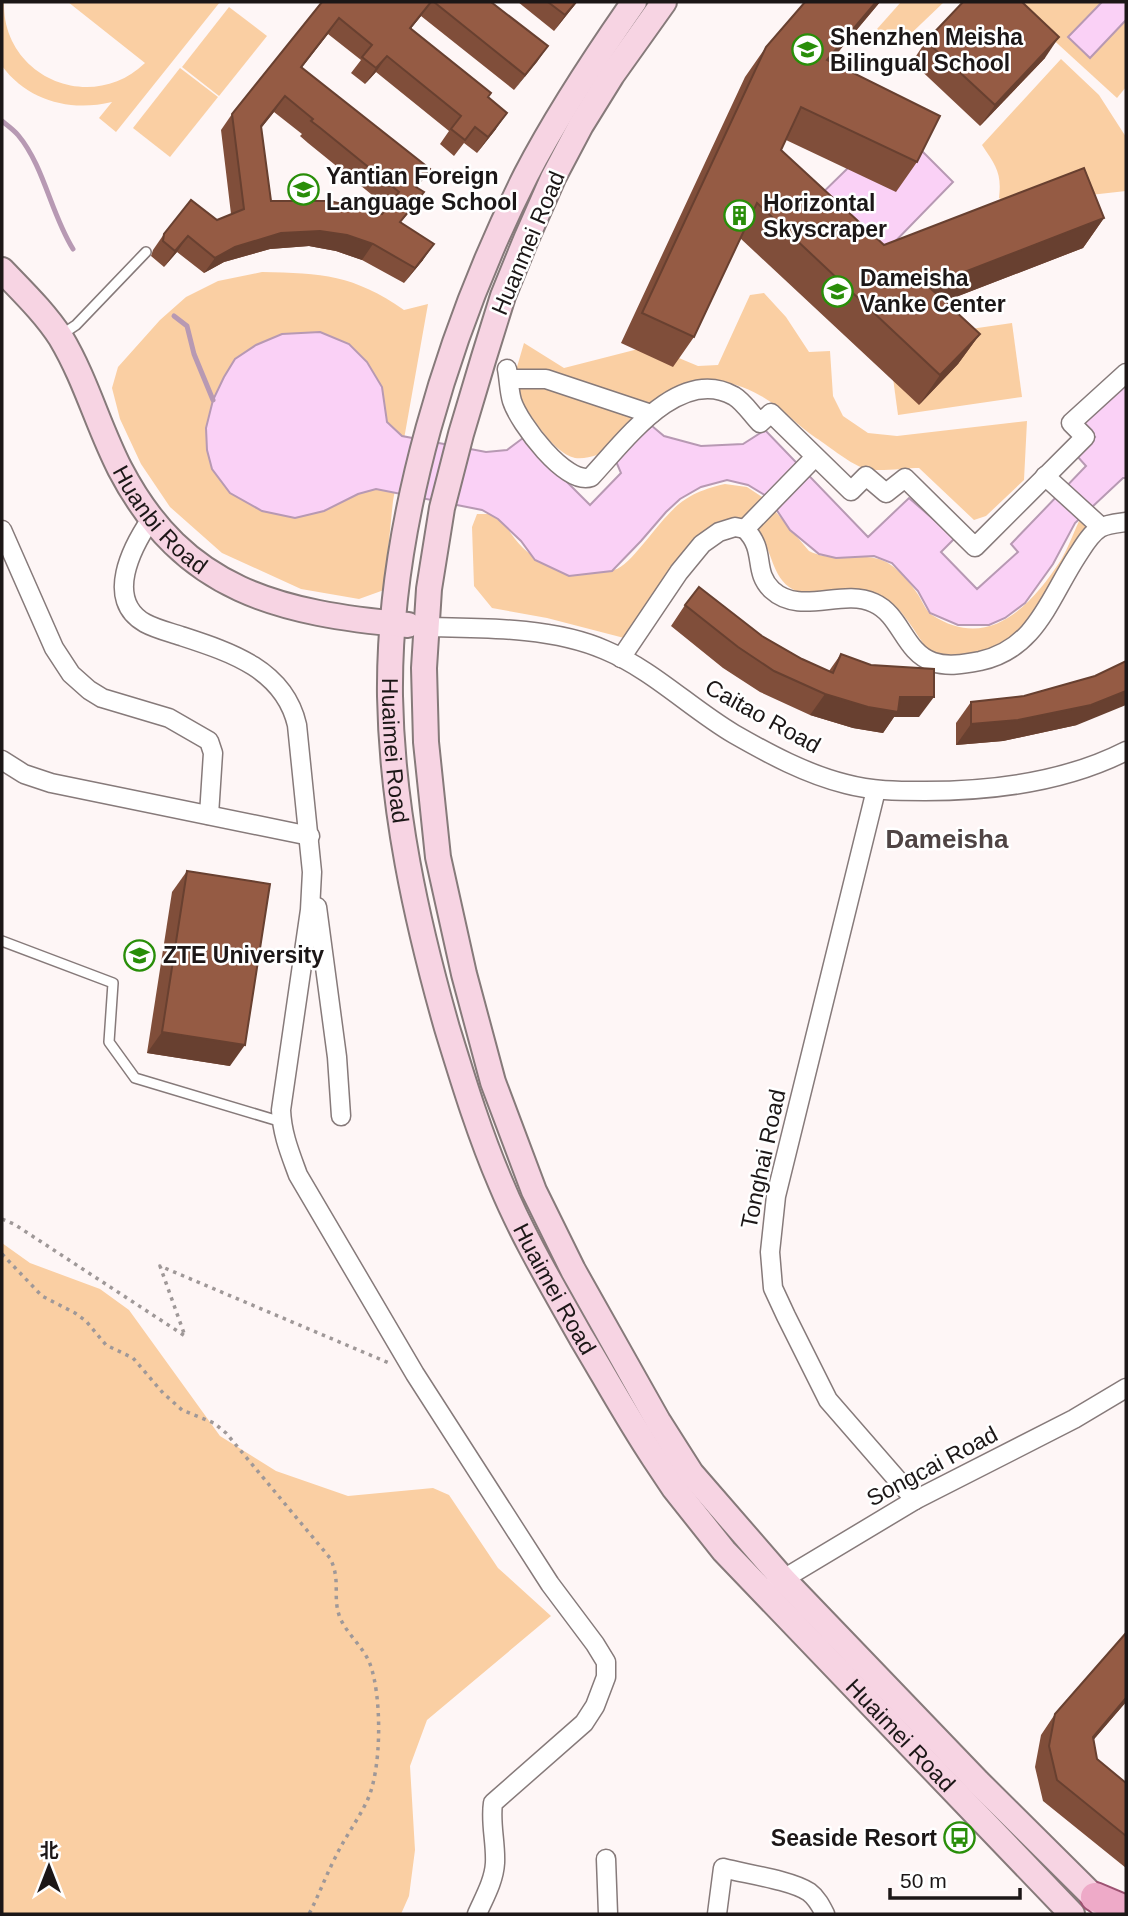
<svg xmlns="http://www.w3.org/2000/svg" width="1128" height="1916" font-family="Arial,'Noto Sans SC',sans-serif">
  <rect width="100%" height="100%" fill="#fef6f6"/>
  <!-- green -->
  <g fill="#facfa3">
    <path d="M2,2H4C2,77 91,115 145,63L68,2H220L116,132L99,118L112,102C70,112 28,101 2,66Z"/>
    <polygon points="901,2 944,2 900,44 877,29"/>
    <polygon points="1012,2 1126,2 1126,87 1117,98"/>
    <polygon points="229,7 267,36 219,96 182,67"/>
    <path d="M1061,59L1099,95L1126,137V191L1009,204L999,198C1002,173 996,166 982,145Z"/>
    <polygon points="180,68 218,97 170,157 133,128"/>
    <path d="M262,272C322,273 354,275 404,310L428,304L393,501L384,590L359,599L301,589L222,553L170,507L141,464L120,419L112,388L118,367L160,320L186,297L218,281Z"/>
    <path d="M764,293L786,317L809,352L830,351L833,396L843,416L868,433L897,436L1027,421L1024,480L986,516L974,520L919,468C907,468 877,472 866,469C851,465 829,446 816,438C797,425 781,407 761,396C691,355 644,410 597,455C590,457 583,459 575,458C551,453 523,404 512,384L524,343L564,368L650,346L698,366L718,365L750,295Z"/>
    <polygon points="1012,323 1022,397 898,415 888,341"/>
    <path d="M725,484L747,487L765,499L809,551C836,565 867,548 891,565C900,571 911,584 917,593C922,600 925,610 932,615C989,652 1031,606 1061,560C1068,548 1073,534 1079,521L1089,528L1018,637L973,658L931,655C920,640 903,609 888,600C876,593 859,593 846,594C833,594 816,598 803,594C770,583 776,556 758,532C749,519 729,516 715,523C696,533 644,617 628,639L547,618L492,608L474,586L472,527L477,514H489L503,520C522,558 558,578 600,571C605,570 612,571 617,569C627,564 637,551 644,543C672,510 680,494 725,484Z"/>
    <polygon points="2,1243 30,1263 100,1289 129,1310 220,1436 276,1471 348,1496 433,1488 449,1495 498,1568 551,1616 427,1720 410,1766 415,1850 409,1896 401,1914 2,1914"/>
  </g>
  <!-- water -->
  <g fill="#fad1f6" stroke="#b799b3" stroke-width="2">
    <polygon points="1102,2 1126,2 1126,20 1090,58 1068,37"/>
    <polygon points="894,123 953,182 882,255 808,207"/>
    <polygon points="320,332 349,344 367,362 382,387 387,422 402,436 486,452 507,450 523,438 590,505 621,473 615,459 652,426 664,436 701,446 743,444 765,430 868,537 909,498 955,538 941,552 977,589 1018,552 1011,544 1086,466 1077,456 1095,437 1083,423 1126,385 1126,478 1123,478 1075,523 1053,564 1025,603 1005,618 989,625 958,625 930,613 918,591 892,563 874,556 836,558 819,554 790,530 768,497 748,485 727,480 701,487 680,499 666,512 641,541 612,571 569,576 535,560 521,541 498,519 482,510 376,489 358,494 324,511 295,518 262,511 230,493 212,469 207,450 206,428 213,400 224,377 235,359 256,345 282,334"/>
  </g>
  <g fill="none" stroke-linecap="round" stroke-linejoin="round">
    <!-- stream -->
    <g stroke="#b799b3" stroke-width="5">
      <path d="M2,121C7,125 14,130 18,135C44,166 51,214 73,249"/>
      <polyline points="174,316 187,326 194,354 213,400"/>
    </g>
    <defs>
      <g id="lane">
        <polyline points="61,335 76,325 146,252"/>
        <polyline points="2,941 113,983 109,1042 135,1078 282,1122"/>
      </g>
      <g id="street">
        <path d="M507,369C509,379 509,391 512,401C519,423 566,486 591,477C624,442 679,365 734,396C744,402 752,415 760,423L771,413L851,491L866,476L886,493L905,478L975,547L1085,437L1071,423L1126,373"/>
        <polyline points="509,379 546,379 651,414"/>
        <path d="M815,457L745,529C767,551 752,571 772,590C800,616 842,588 874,603C901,615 904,652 933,662C948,667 964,664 980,661C1036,649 1049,599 1077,556C1083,547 1090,534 1100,528C1107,524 1119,523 1126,522"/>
        <polyline points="1045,476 1101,527"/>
        <path d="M151,519C132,547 104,600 145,623C156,629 169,632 181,636C230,652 284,669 297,725L312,872L310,910L281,1110C282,1134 290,1153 298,1175L415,1374L550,1584L595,1644L606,1662V1677L595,1706L584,1723L493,1803C490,1823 496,1842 495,1863C494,1881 484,1898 477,1914"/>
        <polyline points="2,530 54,648 71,674 89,690 102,698 169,718 209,741 213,753 209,815"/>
        <path d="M427,627C483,628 553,627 605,650C653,670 690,708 734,734C769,754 806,774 846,784C872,791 897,791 925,791C993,791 1065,782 1126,751"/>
        <polyline points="621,658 679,572 702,544 719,532 735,527 745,529"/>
        <polyline points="2,760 24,774 51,783 310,836"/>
        <polyline points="876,790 776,1196 770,1252 773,1288 786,1316 828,1400 915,1500"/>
        <polyline points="317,907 337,1057 341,1116"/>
        <polyline points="775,1584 915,1500 1074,1419 1126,1388"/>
        <polyline points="606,1859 608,1914"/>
        <path d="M717,1914L723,1868C746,1874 791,1880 809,1892C817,1898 821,1906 825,1914"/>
      </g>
      <g id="secondary">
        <path id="s1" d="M634,2C595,58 557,115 526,175C449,328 388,524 390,696C392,809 416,919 447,1028C463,1080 479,1133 501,1184C523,1237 553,1287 581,1337C605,1377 628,1419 654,1458L674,1488L724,1551L1072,1914"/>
        <polyline points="664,2 612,75 581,125 553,178 527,237 503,296 484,357 461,434 442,508 429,589 424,668 426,742 438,857 464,974 493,1082 534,1191 573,1270 658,1421 691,1473 783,1579 978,1782 1107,1910"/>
        <path id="s2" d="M2,270C22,291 45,313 61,338C86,380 98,426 120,469C184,592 280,613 408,625"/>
      </g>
      <polyline id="primary" points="1095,1897 1126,1910"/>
    </defs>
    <!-- lane casing -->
    <use href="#lane" stroke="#867a7a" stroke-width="12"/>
    <!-- street casing -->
    <use href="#street" stroke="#867a7a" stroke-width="21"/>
    <!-- secondary casing -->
    <use href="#secondary" stroke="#867a7a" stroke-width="28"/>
    <!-- primary casing -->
    <use href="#primary" stroke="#9d5272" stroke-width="32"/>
    <!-- path -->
    <g stroke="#9f9898" stroke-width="3.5" stroke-dasharray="3.5 5" stroke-linecap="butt">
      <polyline points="2,1219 14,1224 185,1336 160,1266 389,1363"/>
      <path d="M2,1254L42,1296L75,1313L86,1321L106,1345L133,1358L163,1393L182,1410L214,1423L226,1433L330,1558C342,1582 331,1598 341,1620C349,1636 364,1648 370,1664C382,1696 382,1770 367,1801C358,1820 345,1837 336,1856C326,1875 319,1895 309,1914"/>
    </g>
    <!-- lane -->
    <use href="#lane" stroke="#fff" stroke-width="9"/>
    <!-- street -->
    <use href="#street" stroke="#fff" stroke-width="18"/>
    <!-- secondary -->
    <use href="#secondary" stroke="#f7d4e3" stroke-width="24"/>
    <!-- primary -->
    <use href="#primary" stroke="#eeaac8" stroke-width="28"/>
  </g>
  <!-- wall -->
  <g fill="#804e3a" fill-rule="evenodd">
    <path d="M322,2H491L548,46L514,90L421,16L411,28L488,97L496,129L477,153L464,143L454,156L440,144L449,131L376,72L365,84L351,73L361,60L328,34L301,68L417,187L413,208L401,222L423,260L404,283L362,260L336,251L309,246L270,249L224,262L204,273L177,252L164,267L151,256L153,250L164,234L217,220L231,214L221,130L232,114ZM274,112L302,134L300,136L308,143L387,207L382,214L271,201L261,128Z"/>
    <polygon points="518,2 577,2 554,31"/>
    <polygon points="805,2 880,2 830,62 917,162 896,192 786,140 781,150 884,245 1104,218 1083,248 945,301 980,334 958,364 919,405 740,238 694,337 673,367 621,343 745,77 766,47"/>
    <polygon points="926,41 1045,58 980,126 912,62"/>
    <polygon points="685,605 762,636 802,659 829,671 841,654 919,717 894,717 883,733 853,728 810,715 760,692 723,668 671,626"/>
    <polygon points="971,702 1077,725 1003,741 956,745 956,723"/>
    <polygon points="187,871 230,1066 147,1053 172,892"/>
    <polygon points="1126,1633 1126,1702 1093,1740 1097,1759 1126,1783 1126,1868 1043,1801 1035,1767 1041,1735 1055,1714"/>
  </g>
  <!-- shaded-wall -->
  <g fill="#684030">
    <polygon points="431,2 421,16 399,43 410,28"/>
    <polygon points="576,2 577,2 554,31 565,15"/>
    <polygon points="876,2 880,2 805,91 827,60"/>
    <polygon points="339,18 328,34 290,83 301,67"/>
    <polygon points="1059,37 1045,58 980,126 995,105"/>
    <polygon points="548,46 537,62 514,90 525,75"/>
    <polygon points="387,56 376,72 365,84 376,68"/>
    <polygon points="285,96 274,112 250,142 261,126"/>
    <polygon points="507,113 496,129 477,153 488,137"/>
    <polygon points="1104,218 1083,248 907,316 928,286"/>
    <polygon points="320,231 347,235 373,244 362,260 336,251 309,246 270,249 224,262 204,273 215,258 235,247 281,233"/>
    <polygon points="188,236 177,252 164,267 175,251"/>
    <polygon points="434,244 423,260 404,283 415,268"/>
    <polygon points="980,334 958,364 919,405 940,375"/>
    <polygon points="1126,691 1126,705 1077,725 1003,741 956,745 971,724"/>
    <polygon points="825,694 900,697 934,697 919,717 894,717 883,733 853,728 810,715"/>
    <polygon points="162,1032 245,1045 230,1066 147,1053"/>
    <polygon points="1126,1698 1126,1702 1078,1758 1093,1737"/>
  </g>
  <!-- building -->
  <g fill="#955b44" stroke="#684030" stroke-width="2" fill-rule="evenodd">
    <path d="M322,2H431L410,28L491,93L488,97L507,113L488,137L475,127L465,140L451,129L461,116L387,56L376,68L362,57L372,45L339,18L301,67L430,169L416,187L424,192L400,222L434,244L415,268L373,244L347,235L320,231L281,233L235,247L215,258L188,236L175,251L163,241L164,234L191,200L217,220L244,209L232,114ZM285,96L313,119L311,121L319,127L399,192L382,214L330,201H271L261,126Z"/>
    <polygon points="434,2 491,2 548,46 525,75"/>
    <polygon points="548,2 576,2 565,15"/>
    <polygon points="805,2 876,2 827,60 940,116 917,162 801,107 781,150 884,245 1084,168 1104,218 928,286 980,334 940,375 757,203 694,337 642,313 766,47"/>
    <polygon points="963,2 1022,2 1059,37 995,105 926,41"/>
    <polygon points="699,587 762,636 802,659 833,673 841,654 871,665 934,669 934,697 900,697 898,712 868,707 825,694 774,671 738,647 685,605"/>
    <polygon points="1126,661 1126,691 1091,705 1018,720 971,724 971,702 1024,696 1095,676"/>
    <polygon points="187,871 270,884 245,1045 162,1032"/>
    <polygon points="1126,1633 1126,1698 1093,1737 1097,1759 1126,1783 1126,1836 1057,1780 1049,1746 1055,1714"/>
  </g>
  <!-- icons -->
  <defs>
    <symbol id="school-ring" viewBox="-11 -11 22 22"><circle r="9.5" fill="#fff" stroke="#298e09" stroke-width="1.5"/><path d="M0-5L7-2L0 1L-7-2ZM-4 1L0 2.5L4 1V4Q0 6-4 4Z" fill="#298e09"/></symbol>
    <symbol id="building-ring" viewBox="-11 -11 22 22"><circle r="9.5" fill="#fff" stroke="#298e09" stroke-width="1.5"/><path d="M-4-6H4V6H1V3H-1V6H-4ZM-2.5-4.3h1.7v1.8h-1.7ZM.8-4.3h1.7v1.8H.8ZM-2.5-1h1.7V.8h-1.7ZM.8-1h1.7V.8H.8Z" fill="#298e09"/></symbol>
    <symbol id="university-ring" viewBox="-11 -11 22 22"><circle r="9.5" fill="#fff" stroke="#298e09" stroke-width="1.5"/><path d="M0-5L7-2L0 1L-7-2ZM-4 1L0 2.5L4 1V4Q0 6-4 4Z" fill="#298e09"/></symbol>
    <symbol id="bus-ring" viewBox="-11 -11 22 22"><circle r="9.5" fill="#fff" stroke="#298e09" stroke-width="1.5"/><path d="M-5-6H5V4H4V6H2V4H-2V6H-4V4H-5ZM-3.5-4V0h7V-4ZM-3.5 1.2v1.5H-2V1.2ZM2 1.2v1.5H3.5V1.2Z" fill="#298e09"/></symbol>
  </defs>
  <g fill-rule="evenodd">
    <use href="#school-ring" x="790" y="32" width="35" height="35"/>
    <use href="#school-ring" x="286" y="172" width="35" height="35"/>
    <use href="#building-ring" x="722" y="198" width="35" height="35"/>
    <use href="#school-ring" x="820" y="274" width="35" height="35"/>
    <use href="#university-ring" x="122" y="938" width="35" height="35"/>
    <use href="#bus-ring" x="942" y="1820" width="35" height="35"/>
  </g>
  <g text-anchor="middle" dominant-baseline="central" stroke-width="5" stroke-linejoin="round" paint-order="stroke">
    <!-- poi labels -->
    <g font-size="23" font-weight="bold" fill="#1c1717" stroke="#fff" text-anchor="start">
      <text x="830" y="37">Shenzhen Meisha<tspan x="830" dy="26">Bilingual School</tspan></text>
      <text x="326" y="176">Yantian Foreign<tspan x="326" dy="26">Language School</tspan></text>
      <text x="763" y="203">Horizontal<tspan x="763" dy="26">Skyscraper</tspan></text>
      <text x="860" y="278">Dameisha<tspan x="860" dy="26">Vanke Center</tspan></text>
      <text x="163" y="955">ZTE University</text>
      <text x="937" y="1838" text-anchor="end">Seaside Resort</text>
    </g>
    <!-- street labels -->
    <g font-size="23" fill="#1c1717" stroke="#fff">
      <text transform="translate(528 243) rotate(-67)">Huanmei Road</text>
      <text stroke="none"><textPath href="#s2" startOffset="299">Huanbi Road</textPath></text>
      <text transform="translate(763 716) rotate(29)">Caitao Road</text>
      <text stroke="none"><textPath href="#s1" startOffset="802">Huaimei Road</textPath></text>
      <text transform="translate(763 1159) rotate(-78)">Tonghai Road</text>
      <text stroke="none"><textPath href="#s1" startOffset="1368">Huaimei Road</textPath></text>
      <text transform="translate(932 1466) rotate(-28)">Songcai Road</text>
      <text stroke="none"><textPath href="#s1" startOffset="1936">Huaimei Road</textPath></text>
    </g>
    <!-- quarter labels -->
    <g font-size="26" font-weight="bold" fill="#4f4444" stroke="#fff">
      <text x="947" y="839">Dameisha</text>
    </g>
  </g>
  <!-- border -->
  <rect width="1128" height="1916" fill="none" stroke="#1c1717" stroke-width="7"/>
  <!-- north arrow -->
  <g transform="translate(49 1867)" stroke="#ffffff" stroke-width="5" paint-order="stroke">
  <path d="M0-5L12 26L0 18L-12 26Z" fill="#1c1717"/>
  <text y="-10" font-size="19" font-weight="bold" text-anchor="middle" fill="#1c1717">北</text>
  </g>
  <!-- scale -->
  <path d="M890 1888v10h130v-10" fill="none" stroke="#1c1717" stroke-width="3.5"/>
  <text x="900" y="1888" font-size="21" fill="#1c1717" stroke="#ffffff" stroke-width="5" paint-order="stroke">50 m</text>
</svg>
